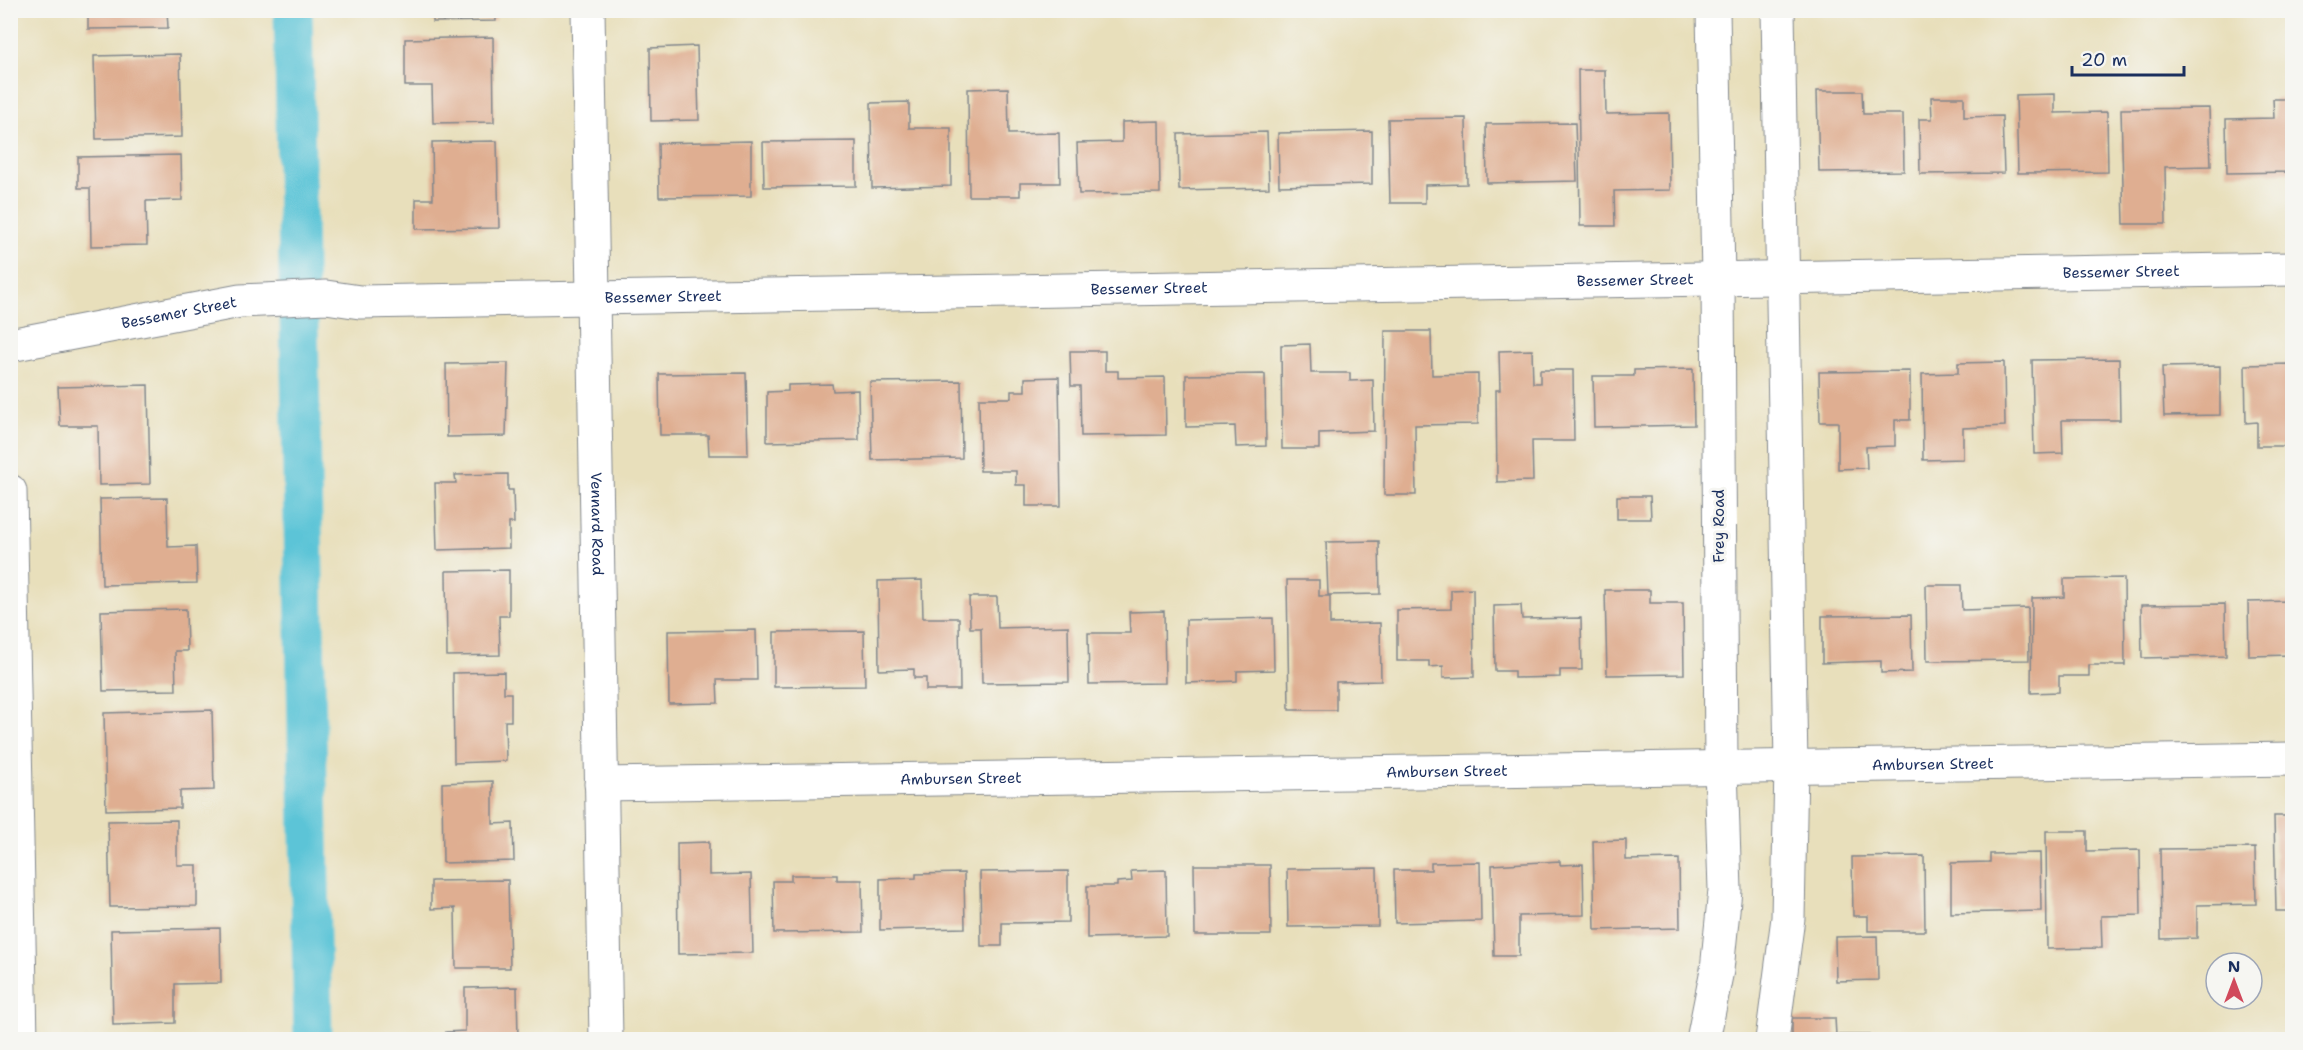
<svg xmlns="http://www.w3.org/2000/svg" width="2303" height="1050" font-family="'Shantell Sans',sans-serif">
  <rect width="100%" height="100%" fill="#f6f6f2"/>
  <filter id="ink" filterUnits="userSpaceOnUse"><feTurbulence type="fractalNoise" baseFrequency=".0167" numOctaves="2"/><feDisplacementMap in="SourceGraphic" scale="12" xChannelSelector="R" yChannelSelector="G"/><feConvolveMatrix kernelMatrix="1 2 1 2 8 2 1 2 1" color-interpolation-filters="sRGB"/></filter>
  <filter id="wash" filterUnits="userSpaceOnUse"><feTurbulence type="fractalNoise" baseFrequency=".008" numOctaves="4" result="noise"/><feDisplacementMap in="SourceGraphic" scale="24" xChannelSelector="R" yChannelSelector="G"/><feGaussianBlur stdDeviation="1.35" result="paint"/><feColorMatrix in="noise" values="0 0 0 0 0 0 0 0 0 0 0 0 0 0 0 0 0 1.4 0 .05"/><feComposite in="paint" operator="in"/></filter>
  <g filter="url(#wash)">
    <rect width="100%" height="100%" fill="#e8dfbb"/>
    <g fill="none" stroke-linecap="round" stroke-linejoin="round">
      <!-- canal -->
      <polyline stroke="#5bc4d7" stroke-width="39" points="293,10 313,1040"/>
    </g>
    <g id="blocks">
      <!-- building -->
      <g fill="#dfae91">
        <polygon points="88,10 167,10 168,28 88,29"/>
        <polygon points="433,10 496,10 496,21 433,22"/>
        <polygon points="493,37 494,122 433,123 432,86 405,86 405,39"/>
        <polygon points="697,46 699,120 651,121 650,48"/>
        <polygon points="180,54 182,137 96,139 94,56"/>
        <polygon points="1578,70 1605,70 1606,114 1669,113 1670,190 1614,191 1615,226 1580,226"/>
        <polygon points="1008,88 1009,134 1059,133 1060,183 1020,183 1020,196 969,196 968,89"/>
        <polygon points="1817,91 1862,91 1863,114 1903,114 1904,171 1819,172"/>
        <polygon points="2055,94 2055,113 2107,112 2108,172 2018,173 2016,95"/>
        <polygon points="1931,97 1964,97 1964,117 2002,116 2004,173 1920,174 1919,119 1932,119"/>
        <polygon points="2273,99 2292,99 2292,172 2227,173 2226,119 2274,118"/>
        <polygon points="909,102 909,128 951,128 951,186 872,188 871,103"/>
        <polygon points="2209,108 2211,166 2165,167 2166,224 2124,224 2121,109"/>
        <polygon points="1466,118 1467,184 1425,185 1425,203 1390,203 1388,119"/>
        <polygon points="1159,121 1160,193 1079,194 1077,143 1122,142 1122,122"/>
        <polygon points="1575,123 1577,181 1487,183 1486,124"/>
        <polygon points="1372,131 1372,184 1279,186 1278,133"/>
        <polygon points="1267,132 1269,188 1179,190 1178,134"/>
        <polygon points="497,141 499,228 416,229 416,199 433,199 432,142"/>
        <polygon points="751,141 751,196 659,197 658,143"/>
        <polygon points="856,141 856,186 764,187 763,142"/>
        <polygon points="181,155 182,200 146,201 147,245 91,246 90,188 78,188 78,157"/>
        <polygon points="1385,331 1431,331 1432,375 1478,374 1478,424 1415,425 1416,495 1384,495"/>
        <polygon points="1310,344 1311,373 1350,373 1350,381 1373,380 1374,431 1319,433 1319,449 1282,449 1281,345"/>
        <polygon points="1532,350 1533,383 1540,383 1540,370 1573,370 1574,441 1532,441 1533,481 1497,482 1496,390 1500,390 1499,351"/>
        <polygon points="1070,351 1105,351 1105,371 1118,371 1118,378 1165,377 1166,435 1081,436 1080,386 1071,386"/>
        <polygon points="2119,359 2120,420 2062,420 2063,453 2034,454 2032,360"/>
        <polygon points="2004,362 2005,426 1963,428 1963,459 1923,460 1922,374 1958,373 1958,363"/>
        <polygon points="508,363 506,436 447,437 446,364"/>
        <polygon points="2292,364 2292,416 2288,416 2288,446 2257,446 2257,422 2246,423 2245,365"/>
        <polygon points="2220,366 2220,415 2164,416 2162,367"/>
        <polygon points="1693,369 1694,425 1594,427 1593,376 1634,376 1634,370"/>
        <polygon points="1910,371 1910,420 1895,420 1895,446 1866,447 1867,468 1838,469 1838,422 1820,422 1819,372"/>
        <polygon points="746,373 748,455 709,455 708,435 660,435 659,374"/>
        <polygon points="1265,374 1266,446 1236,447 1235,426 1186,427 1186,375"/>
        <polygon points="1059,377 1061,506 1026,506 1026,485 1016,485 1016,471 980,471 979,398 1011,398 1011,391 1025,391 1025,378"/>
        <polygon points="961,381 962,458 872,460 870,382"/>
        <polygon points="832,384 833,391 858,390 859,440 767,442 767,392 788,391 788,385"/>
        <polygon points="148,385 150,484 99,485 98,426 60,426 58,387"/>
        <polygon points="508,474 508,490 513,490 514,523 509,523 509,548 437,550 435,483 456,483 455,475"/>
        <polygon points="1617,496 1650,496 1651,519 1617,519"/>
        <polygon points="167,498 168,547 196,546 197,583 102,585 100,499"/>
        <polygon points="1379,541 1380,594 1328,595 1326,542"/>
        <polygon points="509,570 509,616 499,616 500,655 447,656 446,571"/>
        <polygon points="2124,578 2125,665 2089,665 2089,676 2059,676 2059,692 2031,693 2032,598 2064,597 2064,579"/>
        <polygon points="922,580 923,618 959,618 960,690 926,690 926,678 914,678 914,669 879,670 878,581"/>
        <polygon points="1287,580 1319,580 1319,596 1330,596 1330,624 1380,623 1381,681 1336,682 1336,710 1289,710"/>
        <polygon points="1926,585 1961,585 1962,610 2028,608 2029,660 1927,661"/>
        <polygon points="1473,589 1474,677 1443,678 1443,666 1429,667 1429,661 1397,661 1397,610 1451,609 1451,590"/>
        <polygon points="1605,590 1650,590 1650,603 1683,603 1684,674 1607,675"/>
        <polygon points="969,597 997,597 998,628 1068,626 1069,682 982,683 981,628 970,628"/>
        <polygon points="2292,601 2292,655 2249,656 2248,602"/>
        <polygon points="2225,604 2226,656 2142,658 2141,605"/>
        <polygon points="1521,605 1522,619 1581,618 1582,670 1560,670 1560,677 1514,678 1514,671 1495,671 1494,606"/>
        <polygon points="186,609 187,651 175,651 176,690 103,691 101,611"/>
        <polygon points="1164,611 1165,683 1089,684 1088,633 1130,633 1129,612"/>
        <polygon points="1911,615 1912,672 1881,673 1881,661 1822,663 1822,616"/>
        <polygon points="1273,618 1274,670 1237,671 1237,681 1186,683 1186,620"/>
        <polygon points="756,630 757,680 717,680 718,703 669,704 668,631"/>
        <polygon points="864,631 865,686 774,687 774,632"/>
        <polygon points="504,672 504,693 511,693 511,721 505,721 506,761 454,763 453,673"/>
        <polygon points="212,710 214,790 180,791 180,808 106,810 104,713"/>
        <polygon points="493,781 493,824 513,823 514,861 443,863 442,783"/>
        <polygon points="2274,816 2292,816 2292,911 2276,911"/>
        <polygon points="177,820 177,865 197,865 197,906 110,907 108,821"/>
        <polygon points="2046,831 2087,831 2087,851 2140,850 2141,915 2101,916 2102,948 2047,949"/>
        <polygon points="1626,840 1626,860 1679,859 1680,928 1595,930 1593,841"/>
        <polygon points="709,842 709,875 751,874 753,953 678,954 677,843"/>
        <polygon points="2255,848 2256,904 2197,905 2197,938 2161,939 2160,849"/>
        <polygon points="2040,853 2041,911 1951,913 1951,863 1990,862 1990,854"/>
        <polygon points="1924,856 1925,931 1868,931 1868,916 1853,916 1852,857"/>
        <polygon points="1560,861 1560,865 1583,864 1584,915 1519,916 1519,956 1494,956 1492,865"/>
        <polygon points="1480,862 1481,921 1395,923 1394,870 1431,870 1431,863"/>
        <polygon points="1194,865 1270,865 1271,935 1195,935"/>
        <polygon points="1377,868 1378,926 1288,927 1287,869"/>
        <polygon points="1166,870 1167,936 1087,938 1087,886 1117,886 1117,882 1132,881 1131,871"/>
        <polygon points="1068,871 1068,922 1002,923 1002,946 981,946 980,872"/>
        <polygon points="964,873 965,928 880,930 880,879 916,878 916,874"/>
        <polygon points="791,875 837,875 837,880 862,880 863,932 774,933 773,881 791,881"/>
        <polygon points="508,880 510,968 456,968 455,908 431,909 431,881"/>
        <polygon points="220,928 221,983 175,984 175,1023 113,1025 111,930"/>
        <polygon points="1877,936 1878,980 1836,981 1835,937"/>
        <polygon points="517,987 518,1040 446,1040 446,1032 465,1031 465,988"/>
        <polygon points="1792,1018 1835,1018 1836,1035 1870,1035 1870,1040 1792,1040"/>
      </g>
    </g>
  </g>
  <g filter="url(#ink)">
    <use href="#blocks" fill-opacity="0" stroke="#82878c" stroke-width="1.5"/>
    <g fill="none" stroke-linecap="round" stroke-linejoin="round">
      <defs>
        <g id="street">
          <path id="s1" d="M588,10L606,1040"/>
          <path id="s2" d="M10,345L240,301L326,297L360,302L2292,269"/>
          <polyline points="10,491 21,1040"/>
          <path id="s3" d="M601,784L2292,759"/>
        </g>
        <g id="secondary">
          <polyline points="1703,1040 1717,970 1725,890 1721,768 1718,278 1713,10"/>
          <polyline points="1772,1040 1788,918 1791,766 1778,10"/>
        </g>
      </defs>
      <!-- street casing -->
      <use href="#street" stroke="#82878c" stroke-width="35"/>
      <!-- secondary casing -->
      <use href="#secondary" stroke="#82878c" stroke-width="35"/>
      <!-- street -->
      <use href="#street" stroke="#fff" stroke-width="33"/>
      <!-- secondary -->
      <use href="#secondary" stroke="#fff" stroke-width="33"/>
    </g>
  </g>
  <g text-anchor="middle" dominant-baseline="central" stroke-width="6" stroke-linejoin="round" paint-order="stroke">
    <!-- street labels -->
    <g font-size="15" fill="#1b2f5e" stroke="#f6f6f2">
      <text stroke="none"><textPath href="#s2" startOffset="2116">Bessemer Street</textPath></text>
      <text stroke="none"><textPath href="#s2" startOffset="1630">Bessemer Street</textPath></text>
      <text stroke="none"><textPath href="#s2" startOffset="1144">Bessemer Street</textPath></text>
      <text stroke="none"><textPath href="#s2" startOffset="658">Bessemer Street</textPath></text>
      <text stroke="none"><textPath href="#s2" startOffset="172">Bessemer Street</textPath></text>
      <text stroke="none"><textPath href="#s1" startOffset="514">Vennard Road</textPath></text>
      <text transform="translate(1719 526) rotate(-90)">Frey Road</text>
      <text stroke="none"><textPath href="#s3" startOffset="1332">Ambursen Street</textPath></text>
      <text stroke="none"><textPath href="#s3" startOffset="846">Ambursen Street</textPath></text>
      <text stroke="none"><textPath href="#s3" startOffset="360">Ambursen Street</textPath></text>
    </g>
  </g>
  <!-- margin -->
  <rect width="2303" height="1050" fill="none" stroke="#f6f6f2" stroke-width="36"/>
  <!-- north arrow -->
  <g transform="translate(2234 981)"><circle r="28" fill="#f6f6f2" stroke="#9ea6b7" stroke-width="1.5"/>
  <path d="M0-4.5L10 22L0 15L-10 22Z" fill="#d1495b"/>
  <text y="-9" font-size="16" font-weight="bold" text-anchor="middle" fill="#1b2f5e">N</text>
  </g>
  <!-- scale -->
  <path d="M2072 66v9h112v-9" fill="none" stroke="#1b2f5e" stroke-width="3"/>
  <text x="2081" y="66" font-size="18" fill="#1b2f5e" stroke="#f6f6f2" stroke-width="4.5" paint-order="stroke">20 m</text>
</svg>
